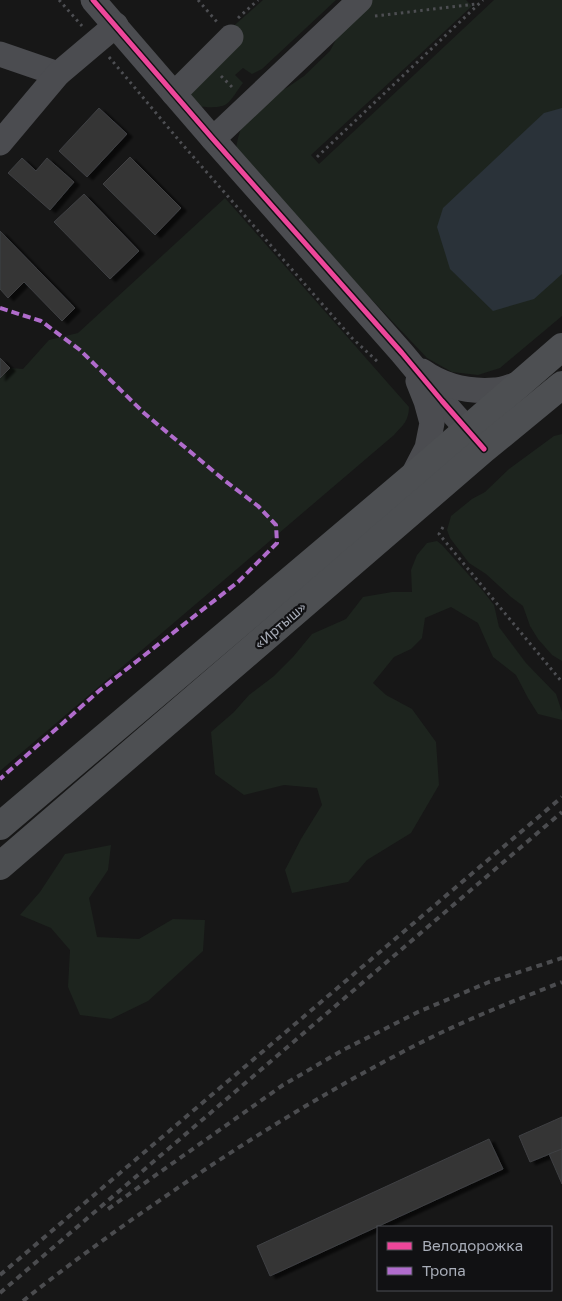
<svg xmlns="http://www.w3.org/2000/svg" width="562" height="1301" font-family="'Golos Text',sans-serif">
  <defs>
    <filter id="shadow"><feDropShadow dx="5.5" dy="3" stdDeviation="1" flood-color="#0009"/></filter>
  </defs>
  <rect width="100%" height="100%" fill="#171717"/>
  <!-- green -->
  <g fill="#1d241e">
    <path d="M263,0H336L262,69L252,74L243,68L235,75L243,83C238,89 231,102 225,105C219,108 201,108 196,105C191,103 187,99 183,96L229,30Z"/>
    <polygon points="368,0 466,0 472,6 311,155 319,164 494,0 562,0 562,316 500,368 478,375 452,372 427,358 357,284 236,148 238,138 242,125 264,98 288,87 304,76 330,51 343,26"/>
    <path d="M225,198L409,407C409,421 402,426 394,435L0,771V378L10,368L23,369L49,340L78,333Z"/>
    <polygon points="562,434 562,661 552,655 538,639 530,626 523,606 511,597 486,574 469,563 450,538 447,530 451,516 472,499 485,492 509,469 554,436"/>
    <polygon points="437,541 442,545 483,591 494,605 499,627 526,663 556,694 562,712 562,720 538,714 528,698 516,675 493,657 478,623 451,607 425,618 422,638 411,649 394,657 373,683 386,695 412,709 436,742 439,785 411,833 367,860 348,882 292,893 285,870 301,839 322,805 317,788 284,785 244,795 215,774 211,732 234,712 249,695 274,676 293,657 312,634 346,619 363,597 392,592 412,592 411,570 417,555 427,543"/>
    <polygon points="111,845 108,870 89,898 97,937 139,939 173,919 205,920 203,951 148,1001 111,1019 80,1015 68,987 70,950 51,928 20,915 40,892 65,854"/>
  </g>
  <!-- water -->
  <polygon fill="#2a3239" points="562,108 562,274 534,299 493,311 450,269 437,227 443,208 544,113"/>
  <!-- building -->
  <g fill="#353536" stroke="#3f4043" filter="url(#shadow)">
    <polygon points="99,108 127,134 87,177 59,151"/>
    <polygon points="130,157 181,208 155,235 103,184"/>
    <polygon points="22,158 36,171 47,158 74,182 50,210 8,173"/>
    <polygon points="84,194 139,251 110,279 54,222"/>
    <polygon points="0,231 75,308 62,321 24,282 8,298 0,289"/>
    <polygon points="0,358 10,368 0,378"/>
    <polygon points="562,1117 562,1149 530,1162 519,1136"/>
    <polygon points="489,1139 503,1169 270,1276 257,1246"/>
    <polygon points="562,1149 562,1184 549,1154"/>
  </g>
  <g fill="none" stroke-linecap="round" stroke-linejoin="round">
    <!-- path -->
    <g stroke="#4d4e52" stroke-width="3" stroke-dasharray="2.5 4" stroke-linecap="butt">
      <polyline points="59,0 82,26"/>
      <polyline points="198,0 217,22"/>
      <polyline points="375,16 476,4"/>
      <polyline points="238,18 258,0"/>
      <polyline points="109,57 182,144 352,338 379,363"/>
      <polyline points="221,76 234,89"/>
      <polyline points="317,157 483,0"/>
      <polyline points="443,527 439,534 562,682"/>
    </g>
    <!-- minor -->
    <g stroke="#4b4c50" stroke-width="25">
      <polyline points="93,0 213,139 402,353 442,401 481,445"/>
      <polyline points="0,54 58,74"/>
      <polyline points="174,94 231,37"/>
      <polyline points="213,139 360,0"/>
      <polyline points="0,143 58,74 116,25"/>
      <path d="M422,371C443,386 469,392 495,390C503,390 513,385 522,383"/>
      <polyline points="412,477 427,448 432,423 426,401 418,381"/>
    </g>
    <!-- major -->
    <g stroke="#4d4f52" stroke-width="28">
      <polyline points="0,826 424,467 562,347"/>
      <polyline points="0,866 484,449 562,385"/>
    </g>
    <!-- rail -->
    <g stroke="#4b4c4f" stroke-width="4" stroke-dasharray="6 5" stroke-linecap="butt">
      <polyline points="108,1209 283,1085 343,1050 418,1012 489,982 562,958"/>
      <polyline points="0,1275 562,797"/>
      <polyline points="0,1293 562,812"/>
      <path d="M23,1301C68,1265 115,1231 163,1198C247,1140 334,1086 426,1040C470,1018 516,1000 562,982"/>
    </g>
    <!-- quiet -->
    <polyline stroke="#b06ccc" stroke-width="4" stroke-dasharray="8 4" stroke-linecap="butt" points="0,308 41,321 80,350 144,413 224,480 258,506 276,525 277,543 238,582 100,690 0,779"/>
    <defs>
      <polyline id="cycleway" points="93,0 213,139 402,353 442,401 484,449"/>
    </defs>
    <!-- cycleway casing -->
    <use href="#cycleway" stroke="#111113" stroke-width="8"/>
    <!-- cycleway -->
    <use href="#cycleway" stroke="#ed469a" stroke-width="5"/>
  </g>
  <g text-anchor="middle" dominant-baseline="central" stroke-width="4.5" stroke-linejoin="round" paint-order="stroke">
    <!-- street labels -->
    <g font-size="14" fill="#a8adb8" stroke="#111113">
      <text transform="translate(280 625) rotate(-41)">«Иртыш»</text>
    </g>
  </g>
  <!-- legend -->
  <rect x="377" y="1226" width="175" height="65" fill="#111113" stroke="#4d4f55"/>
  <rect x="387" y="1242" width="25" height="8" fill="#ed469a" stroke="#4d4f55"/>
  <text x="422" y="1251" font-size="15" fill="#a8adb8">Велодорожка</text>
  <rect x="387" y="1267" width="25" height="8" fill="#b06ccc" stroke="#4d4f55"/>
  <text x="422" y="1276" font-size="15" fill="#a8adb8">Тропа</text>
</svg>
